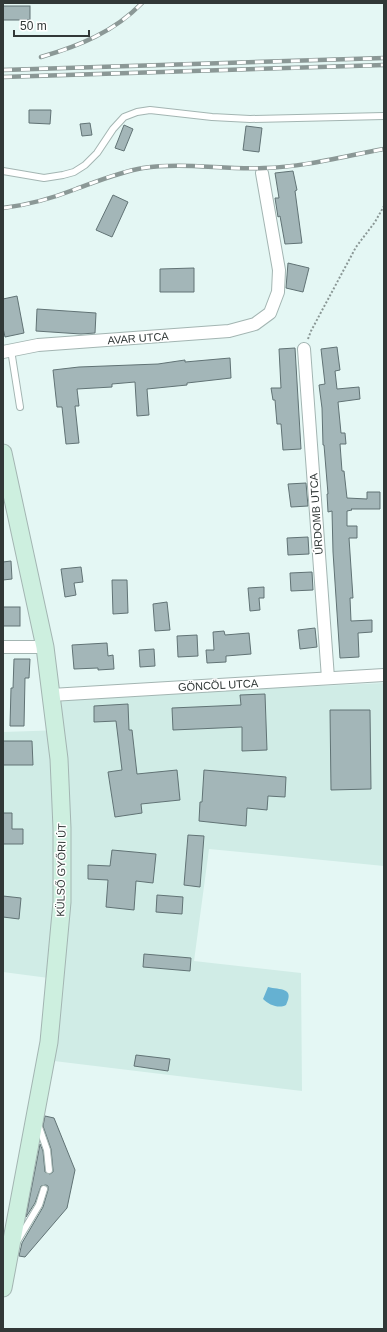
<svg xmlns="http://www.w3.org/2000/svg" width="387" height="1332" font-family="Arial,sans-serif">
  <rect width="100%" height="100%" fill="#e4f7f4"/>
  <!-- built -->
  <polygon fill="#d0ece6" points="383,683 384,866 209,849 194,961 301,973 302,1091 54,1061 64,980 3,972 3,732 63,730 61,698"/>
  <!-- water -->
  <path fill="#65b1d2" d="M268,987C280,990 295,987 286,1005C279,1009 269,1005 263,999Z"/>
  <!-- building -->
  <g fill="#a3b6b8" stroke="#617375">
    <rect x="3" y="6" width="27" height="14"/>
    <polygon points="29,110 51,110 50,124 29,123"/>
    <polygon points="90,123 92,135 82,136 80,124"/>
    <polygon points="124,125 133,129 124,151 115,148"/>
    <polygon points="246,126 262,128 259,152 243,150"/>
    <polygon points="293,171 297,190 295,191 302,243 285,244 280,216 278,217 275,198 279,198 275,173"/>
    <polygon points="113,195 128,202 112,237 96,230"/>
    <polygon points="288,263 309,268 303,292 286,288"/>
    <polygon points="194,268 194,292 160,292 160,269"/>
    <polygon points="17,296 24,333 5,337 3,328 3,299"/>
    <polygon points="37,309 96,313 95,333 81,334 36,331"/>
    <polygon points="337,347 340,370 335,371 337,389 359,387 360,399 338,402 341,433 345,433 346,444 340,444 342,471 344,471 347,498 367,499 367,492 380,492 380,509 351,509 352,510 347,511 347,526 357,526 357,538 349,538 353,598 350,598 351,621 372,620 372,632 358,633 359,657 340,658 333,552 332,511 328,512 327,494 328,494 324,445 323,445 322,408 319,385 325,384 321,349"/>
    <polygon points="295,348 301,449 283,450 281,424 277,424 275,400 273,400 271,388 281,388 279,349"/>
    <polygon points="230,358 231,378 187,383 187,385 147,389 149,415 137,416 135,382 112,384 112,387 77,389 79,406 75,406 79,443 66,444 62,407 57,407 53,370 79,367 158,364 185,360 185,362"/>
    <polygon points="306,483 308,506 291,507 288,484"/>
    <polygon points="308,537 309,554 288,555 287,538"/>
    <polygon points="11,561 12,579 3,580 3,562"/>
    <polygon points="81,567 83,582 74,583 76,595 65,597 61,569"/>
    <polygon points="312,572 313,590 291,591 290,573"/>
    <polygon points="112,580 127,580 128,613 113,614"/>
    <polygon points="264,587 264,598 259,598 260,610 250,611 248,588"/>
    <polygon points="167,602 170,630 155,631 153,604"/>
    <rect x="3" y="607" width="17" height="19"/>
    <polygon points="315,628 317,647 300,649 298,630"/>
    <polygon points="224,631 225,635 249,633 251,654 226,656 226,662 207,663 206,650 214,650 213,632"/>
    <polygon points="197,635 198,656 178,657 177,636"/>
    <polygon points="107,643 108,656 113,655 114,669 98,670 98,668 74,669 72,645"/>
    <polygon points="154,649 155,666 140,667 139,650"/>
    <polygon points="14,659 30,659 29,678 25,678 24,726 10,726 11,688 13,688"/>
    <polygon points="265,694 267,750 242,751 242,727 173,730 172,708 241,705 240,695"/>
    <polygon points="128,704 129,730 132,730 137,774 177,770 180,800 141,804 142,813 115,817 108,772 122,770 116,721 94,722 94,706"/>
    <polygon points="330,710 370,710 371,789 331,790"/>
    <polygon points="3,741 32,741 33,765 3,765"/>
    <polygon points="204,770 286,777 285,797 268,796 267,810 247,808 246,826 199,821 200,802 202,802"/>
    <polygon points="3,813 12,813 12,829 23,829 23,844 3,844"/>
    <polygon points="188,835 204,836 200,887 184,885"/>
    <polygon points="112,850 156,854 153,883 136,881 134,910 106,907 108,880 88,879 88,865 110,866"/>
    <polygon points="157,895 183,897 182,914 156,912"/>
    <polygon points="3,896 21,898 19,919 3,917"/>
    <polygon points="144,954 191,958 190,971 143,967"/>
    <polygon points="136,1055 170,1059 168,1071 134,1066"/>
    <polygon points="45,1116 54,1118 75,1170 67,1208 25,1257 19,1256 22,1243 43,1207 48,1190 48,1186 46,1185 41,1186 35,1203 26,1217 40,1144 43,1151 45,1172 50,1174 53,1172 53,1170 51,1149 43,1126"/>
  </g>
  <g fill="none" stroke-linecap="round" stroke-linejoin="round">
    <defs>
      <g id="lane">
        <polyline points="3,171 44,178 63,175 74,172 85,165 97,153 113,129 124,117 137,112 150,110 212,117 250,119 384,116"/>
        <polyline points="11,350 20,407"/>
        <polyline points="39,1127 47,1150 49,1170"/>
        <polyline points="18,1240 39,1205 44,1189"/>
      </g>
      <g id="street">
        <polyline points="304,349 328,678"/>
        <polyline points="3,352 38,345 229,331 255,324 270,313 278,292 279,270 262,173"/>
        <polyline points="3,647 45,647"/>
        <polyline points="51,695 384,675"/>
      </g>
      <polyline id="secondary" points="3,453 45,647 59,759 62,828 62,902 49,1042 3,1288"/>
    </defs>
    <!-- lane casing -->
    <use href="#lane" stroke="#a3b5b2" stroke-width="8"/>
    <!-- street casing -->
    <use href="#street" stroke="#a3b5b2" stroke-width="14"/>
    <!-- secondary casing -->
    <use href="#secondary" stroke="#a3b5b2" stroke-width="19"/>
    <!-- path -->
    <polyline stroke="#8a9795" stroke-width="2" stroke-dasharray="2 2" stroke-linecap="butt" points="308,339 311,331 356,247 375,222 384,206"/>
    <!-- lane -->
    <use href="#lane" stroke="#fff" stroke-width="6"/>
    <!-- street -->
    <use href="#street" stroke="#fff" stroke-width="12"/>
    <!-- secondary -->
    <use href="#secondary" stroke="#cdefdf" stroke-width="17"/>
    <defs>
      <g id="rail">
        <path d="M41,57C79,46 114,32 142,3"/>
        <polyline points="3,70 384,58"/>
        <polyline points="3,77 384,65"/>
        <path d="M3,208C28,205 53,198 76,189C98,181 120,172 143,168C183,162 224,170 264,168C305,167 345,156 384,149"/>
      </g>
    </defs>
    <!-- rail casing -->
    <use href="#rail" stroke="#8b9896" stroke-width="4.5"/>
    <!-- rail -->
    <use href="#rail" stroke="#fff" stroke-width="3" stroke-dasharray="9" stroke-linecap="butt"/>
  </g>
  <g text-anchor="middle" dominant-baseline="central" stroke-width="3" stroke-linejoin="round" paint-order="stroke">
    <!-- street labels -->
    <g font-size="11" fill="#313837" stroke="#fff">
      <text transform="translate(138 338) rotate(-4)">AVAR UTCA</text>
      <text transform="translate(316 514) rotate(-94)">ÚRDOMB UTCA</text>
      <text transform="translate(218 685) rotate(-3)">GÖNCÖL UTCA</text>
      <text transform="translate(61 870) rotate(-89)">KÜLSŐ GYŐRI ÚT</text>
    </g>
  </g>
  <!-- border -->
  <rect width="387" height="1332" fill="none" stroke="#313837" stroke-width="8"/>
  <!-- scale -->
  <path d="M14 30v6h75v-6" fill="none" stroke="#313837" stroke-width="2"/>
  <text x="20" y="30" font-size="12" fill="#313837" stroke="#ffffff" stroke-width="3" paint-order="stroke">50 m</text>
</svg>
